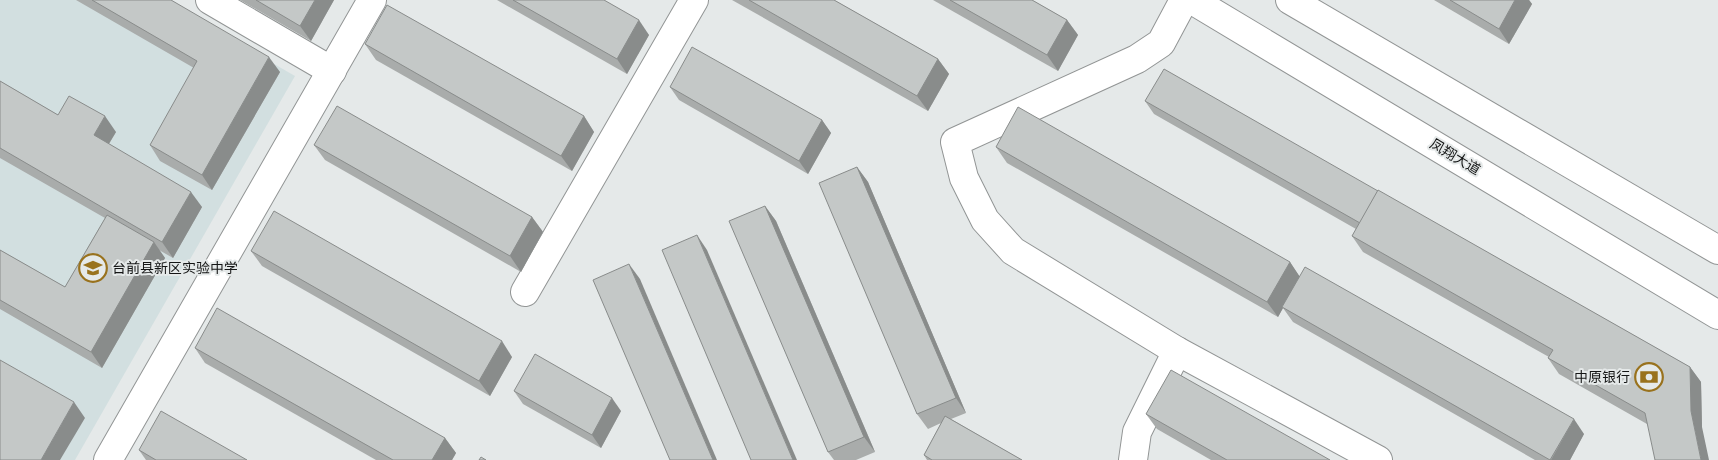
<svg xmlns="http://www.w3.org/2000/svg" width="1718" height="460" font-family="'Times New Roman','Noto Sans SC',serif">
  <rect width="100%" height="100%" fill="#e5e9e9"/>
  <!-- built -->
  <polygon fill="#d2dfe0" points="0,0 163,0 295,76 75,460 0,460"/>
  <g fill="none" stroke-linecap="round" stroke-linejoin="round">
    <defs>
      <g id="minor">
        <polyline points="210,0 332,71"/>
        <polyline points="1184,0 1161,43 1137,59 955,142 964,178 985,220 1013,251 1177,351 1378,460"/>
        <polyline points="525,292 694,0"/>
        <polyline points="108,460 372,0"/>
        <polyline points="1133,460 1137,432 1177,351"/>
      </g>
      <g id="major">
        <polyline points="1192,0 1718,315"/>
        <polyline points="1290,0 1718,250"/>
      </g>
    </defs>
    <!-- minor casing -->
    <use href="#minor" stroke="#929595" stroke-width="30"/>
    <!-- major casing -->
    <use href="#major" stroke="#929595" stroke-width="30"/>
    <!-- minor -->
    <use href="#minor" stroke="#fff" stroke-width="28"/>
    <!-- major -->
    <use href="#major" stroke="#fff" stroke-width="28"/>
  </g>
  <!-- wall -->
  <g fill="#a9acab">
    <polygon points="76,0 171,0 280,72 212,190 160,161 150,145 194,68"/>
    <polygon points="240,0 334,0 311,41"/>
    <polygon points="497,0 604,0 649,35 627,74"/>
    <polygon points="732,0 834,0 938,59 949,74 928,111"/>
    <polygon points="933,0 1032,0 1067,20 1078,35 1058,71"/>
    <polygon points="1434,0 1529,0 1532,4 1509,44"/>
    <polygon points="365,44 584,116 594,132 572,171 376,60"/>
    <polygon points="0,81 58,115 116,132 109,144 202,207 173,258 159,250 165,258 102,368 0,309 0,250 65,287 105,218 0,158"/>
    <polygon points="670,87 822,120 831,133 808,174 679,100"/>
    <polygon points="1145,101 1378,191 1690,367 1701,382 1702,427 1647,424 1559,374 1548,358 1549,357 1363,252 1352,236 1356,229 1154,114"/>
    <polygon points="314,145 532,217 543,232 521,272 325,160"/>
    <polygon points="996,147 1290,262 1299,276 1584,434 1570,460 1535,460 1293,322 1283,308 1278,317 1007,163"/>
    <polygon points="857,167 868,182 966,413 951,419 1022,460 927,460 924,455 941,423 928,429 917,414"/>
    <polygon points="765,206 776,221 875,452 856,460 834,460 828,452"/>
    <polygon points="251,251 512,357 490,396 262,266"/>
    <polygon points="195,348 445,438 456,453 452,460 376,460 205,363"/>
    <polygon points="514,391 621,411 601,448 523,404"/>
    <polygon points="1146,414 1330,460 1211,460 1157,429"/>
    <polygon points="139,450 247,460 146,460"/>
  </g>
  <!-- shaded-wall -->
  <g fill="#898c8b">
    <polygon points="315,0 334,0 311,41 300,26"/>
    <polygon points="1515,0 1529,0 1532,4 1509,44 1499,29"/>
    <polygon points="639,20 649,35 627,74 617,59"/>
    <polygon points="1067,20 1078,35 1058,71 1047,55"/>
    <polygon points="269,57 280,72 212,190 202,175"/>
    <polygon points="938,59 949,74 928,111 917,96"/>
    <polygon points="105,116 116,132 105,150 94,135"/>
    <polygon points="584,116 594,132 572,171 561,156"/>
    <polygon points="822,120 831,133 808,174 799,161"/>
    <polygon points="857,167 868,182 966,413 956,398"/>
    <polygon points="191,192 202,207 173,258 162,242"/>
    <polygon points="765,206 776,221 875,452 864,437"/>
    <polygon points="532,217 543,232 521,272 510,256"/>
    <polygon points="697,235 707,250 797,460 793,460"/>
    <polygon points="154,242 165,258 102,368 91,352"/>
    <polygon points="1290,262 1300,277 1282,307 1283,308 1278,317 1267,302"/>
    <polygon points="629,264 640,279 717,460 713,460"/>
    <polygon points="502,341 512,357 490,396 479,381"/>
    <polygon points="1690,367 1701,382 1702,427 1709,460 1701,460 1691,411"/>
    <polygon points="612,398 621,411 601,448 592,435"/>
    <polygon points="74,402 85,418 60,460 41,460"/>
    <polygon points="1574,419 1584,434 1570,460 1551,460"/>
    <polygon points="445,438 456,453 452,460 432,460"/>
  </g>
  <!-- building -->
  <g fill="#c4c8c7" stroke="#898c8b">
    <polygon points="92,0 171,0 269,57 202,175 150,145 197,61"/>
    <polygon points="256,0 315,0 300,26"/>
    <polygon points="513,0 604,0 639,20 617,59"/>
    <polygon points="749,0 834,0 938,59 917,96"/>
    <polygon points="950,0 1032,0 1067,20 1047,55"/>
    <polygon points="1450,0 1515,0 1499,29"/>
    <polygon points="387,5 584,116 561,156 365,44"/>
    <polygon points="692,47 822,120 799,161 670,87"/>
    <polygon points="1164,69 1378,191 1360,223 1145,101"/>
    <polygon points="0,81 58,115 69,96 105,116 94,135 191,192 162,242 0,148"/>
    <polygon points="337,106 532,217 510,256 314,145"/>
    <polygon points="1018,107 1290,262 1267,302 996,147"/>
    <polygon points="857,167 956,398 917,414 819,183"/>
    <polygon points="1378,190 1690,367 1691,411 1701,460 1655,460 1645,413 1548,358 1553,350 1352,236"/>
    <polygon points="765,206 864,437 828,452 729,221"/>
    <polygon points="274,211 502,341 479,381 251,251"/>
    <polygon points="107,215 154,242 91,352 0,300 0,250 65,287"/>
    <polygon points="697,235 793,460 751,460 662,250"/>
    <polygon points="629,264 713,460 670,460 593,280"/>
    <polygon points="1305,267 1574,419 1550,460 1282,307"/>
    <polygon points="217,308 445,438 432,460 393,460 195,348"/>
    <polygon points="535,354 612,398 592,435 514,391"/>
    <polygon points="0,360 74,402 41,460 0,460"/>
    <polygon points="1171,370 1330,460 1227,460 1146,414"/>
    <polygon points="161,411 247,460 156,460 139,450"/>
    <polygon points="945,416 1022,460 932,460 924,455"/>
    <polygon points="481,457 486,460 479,460"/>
  </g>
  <!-- icons -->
  <defs>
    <symbol id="school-ring" viewBox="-11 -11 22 22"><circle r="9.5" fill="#e5e9e9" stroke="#99721d" stroke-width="1.5"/><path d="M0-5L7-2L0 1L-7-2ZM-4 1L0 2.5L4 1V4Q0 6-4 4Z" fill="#99721d"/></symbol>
    <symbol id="bank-ring" viewBox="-11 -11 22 22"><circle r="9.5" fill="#e5e9e9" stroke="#99721d" stroke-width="1.5"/><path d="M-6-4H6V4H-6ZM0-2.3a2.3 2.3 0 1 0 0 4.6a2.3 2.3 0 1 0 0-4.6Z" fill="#99721d"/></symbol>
  </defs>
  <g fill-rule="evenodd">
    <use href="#school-ring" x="77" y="252" width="32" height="32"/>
    <use href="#bank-ring" x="1633" y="361" width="32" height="32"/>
  </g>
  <g text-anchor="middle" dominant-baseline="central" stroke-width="4" stroke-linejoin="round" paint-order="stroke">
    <!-- street labels -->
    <g font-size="14" fill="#141515" stroke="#e5e9e9">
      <text transform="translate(1455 157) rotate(31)">凤翔大道</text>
    </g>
    <!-- poi labels -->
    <g font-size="14" fill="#141515" stroke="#e5e9e9" text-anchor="start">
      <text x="112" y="268">台前县新区实验中学</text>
      <text x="1630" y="377" text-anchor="end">中原银行</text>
    </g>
  </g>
</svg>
